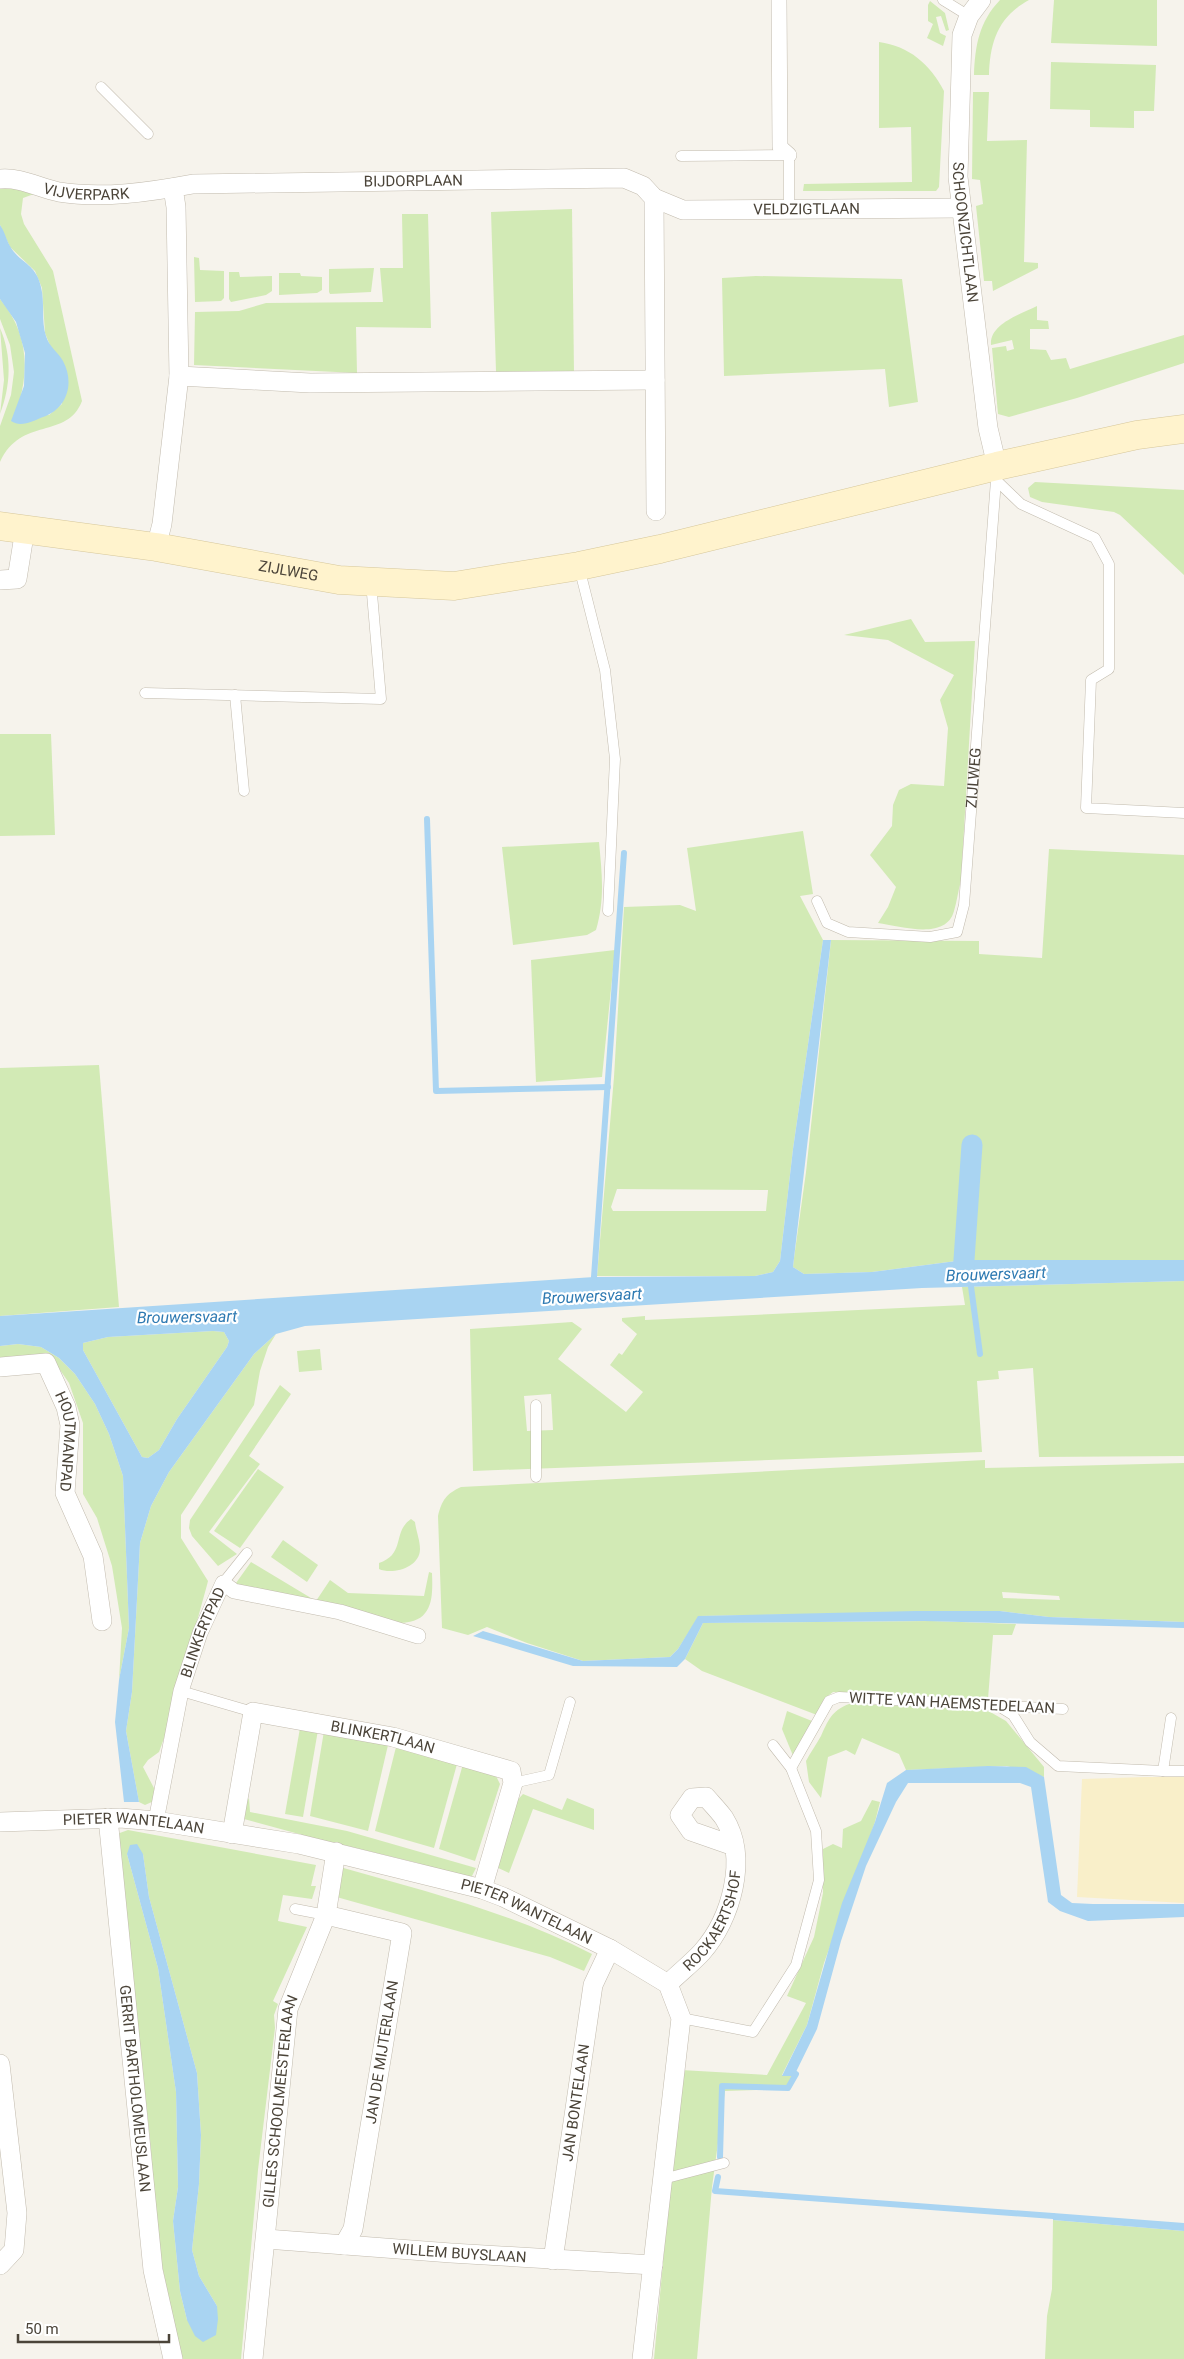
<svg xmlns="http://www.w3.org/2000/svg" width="1184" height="2359" font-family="Roboto,sans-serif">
  <rect width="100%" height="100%" fill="#f6f3ec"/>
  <!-- green -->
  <g fill="#d2eab5" fill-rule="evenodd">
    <path d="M1000,0H1029C998,17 990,42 989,75H974C975,46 979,22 1000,0Z"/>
    <polygon points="1054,0 1157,0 1157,46 1051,43"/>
    <polygon points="930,1 945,13 949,30 946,31 941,16 936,17 940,33 946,36 943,46 927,38 933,24 928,21 928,5"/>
    <path d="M879,42C909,46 930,64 944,91L939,187L936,191H803L804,184L912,182L911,127L879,128Z"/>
    <polygon points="1051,62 1156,65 1154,111 1134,111 1134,128 1090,127 1090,110 1050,109"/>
    <polygon points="973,92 989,92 987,141 1027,140 1024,262 1038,263 1038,268 993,291 992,281 984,281 976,206 983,204 980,180 972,179"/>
    <path d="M0,184L34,194L23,198L21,214L24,224L53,271L82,401C67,440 21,416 0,462V426L11,395L14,372L10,345L0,319V299C26,330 30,365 19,403L49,415L62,404V360L51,348L45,333L42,288L35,271L10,247L0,225Z"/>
    <polygon points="572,209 574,372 496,372 491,212"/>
    <polygon points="402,214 428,214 431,328 356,327 357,373 194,365 195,312 239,311 266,303 383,302 380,268 403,268"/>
    <polygon points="194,257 199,258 200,270 224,271 224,298 221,301 195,302"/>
    <polygon points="374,268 371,292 330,294 329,292 329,269"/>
    <polygon points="229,272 239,272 240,277 272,276 272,291 266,295 231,302 229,299"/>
    <polygon points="279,273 300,273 301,276 322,277 322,290 317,293 279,295"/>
    <polygon points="756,276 902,279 918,402 889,407 885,369 724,376 722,278"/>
    <path d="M1037,306V320L1048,321L1049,329H1030V349L1046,350L1051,360L1066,358L1070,369L1184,335V363L1077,398L1009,417L998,414L992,348L1006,346L1007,351L1014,349L1012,340L991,345C989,324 1021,314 1037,306Z"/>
    <path d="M0,328C12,356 11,385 0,414L4,380Z"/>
    <polygon points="1035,482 1184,490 1184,575 1120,515 1114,512 1042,502 1030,497 1028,488"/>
    <path d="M911,619L925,642L975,641L961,881C958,891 957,901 954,911C946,941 900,926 878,923L888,907L896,887L870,855L892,826L893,805L899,790L911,784L944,786L948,728L940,700L954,675L888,640L844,635Z"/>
    <polygon points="0,734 51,734 55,835 0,836"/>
    <path d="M803,831L813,894L800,896L823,940L793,1149L780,1261L773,1272L755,1276H597L614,1077L624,907L680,905L696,911L687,848ZM617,1189L768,1190V1191L766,1211H613L611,1207Z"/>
    <path d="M599,842C602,874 605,899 596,930L587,935L513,945L502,847Z"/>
    <polygon points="1049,849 1184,855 1184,1260 964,1260 872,1272 804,1274 793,1267 794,1258 806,1172 831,940 979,941 979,954 1042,958"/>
    <polygon points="615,950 602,1077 536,1082 531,960"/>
    <polygon points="99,1065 119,1307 0,1316 0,1068"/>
    <path d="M1184,1281V1456L1039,1457L1033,1368L998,1371L999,1379L977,1381L982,1452L473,1471L470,1329L572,1322L582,1329L558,1359L626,1412L643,1392L610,1365L619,1353L622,1355L637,1334L622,1321V1318L645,1316V1320L965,1305L962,1287ZM551,1394L553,1430L527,1431L524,1396Z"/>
    <polygon points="213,1331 224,1332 229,1341 227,1347 177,1419 159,1450 148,1458 142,1457 83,1350 83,1343 108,1337"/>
    <polygon points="276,1334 268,1347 260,1371 254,1405 181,1515 181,1538 208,1581 207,1585 167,1730 159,1752 148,1760 143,1767 155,1790 154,1801 145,1805 139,1802 126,1731 132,1692 140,1543 151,1506 169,1472 254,1354"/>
    <polygon points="18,1344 41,1347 59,1358 75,1374 95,1404 109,1434 123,1476 129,1628 119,1680 122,1628 112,1566 97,1518 83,1494 83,1423 69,1383 58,1367 0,1370 0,1346"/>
    <polygon points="320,1349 322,1370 299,1372 297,1351"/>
    <polygon points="280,1385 291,1394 249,1456 260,1464 209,1532 237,1554 218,1566 192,1536 189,1528 190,1520"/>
    <path d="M985,1460V1468L1184,1463V1622L1049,1617L1000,1611L699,1616L678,1649L670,1657L583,1661L527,1643L487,1627L468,1635L442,1628L438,1516C442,1500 446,1494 461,1487ZM1002,1592L1059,1596L1060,1600L1003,1598Z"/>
    <polygon points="258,1469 284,1487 240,1548 214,1531"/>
    <path d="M411,1519L415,1522C416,1531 420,1540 420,1549C420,1568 392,1575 379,1569V1563C406,1554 392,1532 411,1519Z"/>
    <polygon points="283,1540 318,1565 307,1582 271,1557"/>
    <path d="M251,1562L316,1601L330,1580L348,1593L424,1596L429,1572L432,1573C433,1598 433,1622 401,1623L239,1587L236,1583Z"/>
    <polygon points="932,1621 1016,1624 1012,1635 993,1635 988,1699 833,1692 824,1699 817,1715 702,1671 685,1659 703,1623"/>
    <path d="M849,1704L985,1709L1006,1721L1044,1767V1777L1007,1766L906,1770L899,1754L862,1738L855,1755L846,1750L828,1757L821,1798L809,1782L806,1761C810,1753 816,1745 821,1736C828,1721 831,1711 849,1704Z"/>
    <polygon points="787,1711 812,1721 794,1758 782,1729"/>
    <polygon points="300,1728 318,1730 303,1817 285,1814"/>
    <polygon points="324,1731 388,1745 368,1831 310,1816"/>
    <polygon points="396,1747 457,1764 434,1848 375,1831"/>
    <polygon points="463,1764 495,1774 500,1784 475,1861 439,1849"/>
    <polygon points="523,1794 562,1810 567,1798 594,1809 594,1830 533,1809 509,1873 494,1866 512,1806"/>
    <polygon points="249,1798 250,1812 347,1831 476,1868 472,1876 460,1879 418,1863 310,1837 244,1819 245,1805"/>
    <polygon points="872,1800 880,1802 875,1822 824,1963 807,2025 782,2075 794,2076 790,2089 725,2091 712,2187 697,2359 654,2359 681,2070 767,2075 806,2003 787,1996 814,1937 823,1893 823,1849 833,1844 842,1848 843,1829 861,1821"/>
    <path d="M128,1830L316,1865L311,1886H316L312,1899L283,1895L278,1921L307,1927L273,2001L278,2004L274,2015L275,2028L258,2170L241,2359H182L159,2252L150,2139L117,1834ZM127,1854H143L149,1897L197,2073L201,2135L199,2184L192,2250L199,2276L217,2306L187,2320L180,2291L173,2221L178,2187L176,2092L158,1968Z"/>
    <path d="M340,1867C425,1891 512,1913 592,1954L584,1971L550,1957L333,1896Z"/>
    <polygon points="1053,2220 1184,2231 1184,2359 1045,2359 1047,2316 1052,2289"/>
  </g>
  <!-- sand -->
  <polygon fill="#f9efc9" points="1145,1777 1184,1777 1184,1903 1077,1897 1082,1779"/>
  <!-- water -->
  <g fill="#a9d4f2" fill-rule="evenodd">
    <path d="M0,225C5,232 6,239 10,246C19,263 36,263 41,287C45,303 41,321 46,336C49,347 58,352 63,361C75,383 67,409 43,417C33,421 21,428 11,421L24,386L25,353L16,322L0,299Z"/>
    <path d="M823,940H831L793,1267L804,1274L872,1272L964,1260H1184V1281L922,1288L305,1326L276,1334L254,1354L169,1472L151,1506L140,1543L132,1692L126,1731L139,1802H124L115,1722L119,1680L129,1628L123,1476L109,1434L95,1404L75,1374L59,1358L41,1347L18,1344L0,1346V1316L594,1277L755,1276L773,1272L780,1261L793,1149ZM213,1331L224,1332L229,1341L227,1347L177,1419L159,1450L148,1458L142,1457L83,1350V1343L108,1337Z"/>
    <polygon points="916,1611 1000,1611 1049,1617 1184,1622 1184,1628 924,1621 703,1623 685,1659 677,1667 573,1666 473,1636 483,1631 583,1661 670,1657 678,1649 698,1616"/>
    <polygon points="988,1766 1026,1767 1044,1777 1061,1895 1072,1903 1093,1904 1184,1904 1184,1917 1088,1921 1060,1911 1048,1902 1031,1787 1020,1783 908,1783 896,1802 866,1866 841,1941 817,2029 794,2076 782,2076 807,2025 842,1903 875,1822 887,1783 906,1770"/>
    <polygon points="137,1844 143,1854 149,1897 197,2073 201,2135 199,2184 192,2250 199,2276 217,2306 218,2319 216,2335 203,2342 195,2336 187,2320 180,2291 173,2221 178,2187 176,2092 158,1968 127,1854 130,1845"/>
    <polygon points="1053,2213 1184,2223 1184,2231 1053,2220"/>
  </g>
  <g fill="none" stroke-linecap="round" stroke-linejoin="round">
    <!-- stream -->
    <g stroke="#a9d4f2" stroke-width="6">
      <polyline points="427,819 436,1091 608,1087"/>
      <polyline points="594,1277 624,853"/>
      <polyline points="970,1279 980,1354"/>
      <polyline points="720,2157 722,2086 788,2088 796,2074"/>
      <polyline points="718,2177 715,2191 1053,2216"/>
    </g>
    <!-- canal -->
    <polyline stroke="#a9d4f2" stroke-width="21" points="963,1274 972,1145"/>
    <defs>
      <g id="service">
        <polyline points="943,0 969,16"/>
        <polyline points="101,87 148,134"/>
        <polyline points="681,156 789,155 789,208"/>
        <polyline points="996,480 1021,504 1095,538 1109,564 1109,669 1091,680 1086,808 1184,813"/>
        <polyline points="579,567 605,670 615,759 608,911"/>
        <polyline points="145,693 381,699 371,582"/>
        <polyline points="235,695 244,791"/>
        <path id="s1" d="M817,901L827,923L848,932L930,937L957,932L964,905L997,467"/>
        <polyline points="536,1405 536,1477"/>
        <polyline points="223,1583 247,1553"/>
        <polyline points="181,1691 253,1712"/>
        <polyline points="1000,1707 1013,1715 1030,1742 1058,1766 1163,1771"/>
        <polyline points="1171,1718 1163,1771 1184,1771"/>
        <polyline points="791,1768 829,1701 839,1697 1063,1709"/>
        <polyline points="513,1783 549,1775 570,1702"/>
        <polyline points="295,1909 326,1915"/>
        <polyline points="681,2018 753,2032 796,1965 819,1880 816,1831 791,1768 773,1745"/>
        <polyline points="663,2179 724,2163"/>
      </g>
      <g id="pedestrian">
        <polyline points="779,0 780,147 789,155"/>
        <path id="s2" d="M156,1821L181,1691L200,1633L223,1583L234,1591L340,1612L418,1636"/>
      </g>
      <g id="minor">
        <path id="s3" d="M981,0L969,16L962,35L958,177L988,428L997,466"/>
        <path id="s4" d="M0,179C21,177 39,188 59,192C103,199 150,192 193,184L624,178L643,186L654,198L656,511"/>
        <path id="s5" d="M654,198L683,210L962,208"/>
        <polyline points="179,376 310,383 655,380"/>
        <polyline points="156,547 162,524 179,376 176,207 173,188"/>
        <polyline points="0,580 17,579 25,529"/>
        <path id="s6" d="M0,1367L46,1363L66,1407L70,1425L65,1493L93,1556L102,1621"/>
        <path id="s7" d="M108,1818L153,2270L173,2359"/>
        <path id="s8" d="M0,1822L120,1818L156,1821L299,1844L482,1889L503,1897L610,1949L668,1984L681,2018L642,2359"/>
        <path id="s9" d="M232,1834L253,1712L393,1737L511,1771L513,1783L482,1889"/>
        <polyline points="326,1915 402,1933 353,2229 344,2245"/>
        <path id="s10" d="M668,1984C679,1973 692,1963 702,1952C731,1919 749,1858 724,1818C719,1811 712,1804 706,1797L692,1798L680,1815L691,1831L734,1846"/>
        <polyline points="0,2064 17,2213 14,2250 0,2265"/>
        <path id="s11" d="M266,2239L451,2253L653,2265"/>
        <path id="s12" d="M553,2260L593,1985L610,1949"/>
        <path id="s13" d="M253,2359L288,2009L326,1915L336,1852"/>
      </g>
      <g id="secondary">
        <path id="s14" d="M0,526L156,547L339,580L454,586L579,566L660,549L997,466L1137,435L1184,429"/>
      </g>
    </defs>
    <!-- service casing -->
    <use href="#service" stroke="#c2bbae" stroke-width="11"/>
    <!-- pedestrian casing -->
    <use href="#pedestrian" stroke="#c2bbae" stroke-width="16"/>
    <!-- minor casing -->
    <use href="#minor" stroke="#c2bbae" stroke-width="20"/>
    <!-- secondary casing -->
    <use href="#secondary" stroke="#d6c79b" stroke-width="29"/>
    <!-- service -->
    <use href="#service" stroke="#fff" stroke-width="10"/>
    <!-- pedestrian -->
    <use href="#pedestrian" stroke="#fff" stroke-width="15"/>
    <!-- minor -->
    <use href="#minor" stroke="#fff" stroke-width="19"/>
    <!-- secondary -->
    <use href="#secondary" stroke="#fff3cd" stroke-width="28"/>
  </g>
  <g text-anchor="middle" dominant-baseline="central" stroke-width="4.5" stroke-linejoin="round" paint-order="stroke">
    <!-- street labels -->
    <g font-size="15" fill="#4b4439" stroke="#fff">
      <text stroke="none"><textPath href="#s4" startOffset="416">BIJDORPLAAN</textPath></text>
      <text stroke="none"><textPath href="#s4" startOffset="88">VIJVERPARK</textPath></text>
      <text stroke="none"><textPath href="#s5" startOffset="155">VELDZIGTLAAN</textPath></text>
      <text stroke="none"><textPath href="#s3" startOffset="238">SCHOONZICHTLAAN</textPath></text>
      <text stroke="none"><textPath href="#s14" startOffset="292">ZIJLWEG</textPath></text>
      <text stroke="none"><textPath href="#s1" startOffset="312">ZIJLWEG</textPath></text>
      <text stroke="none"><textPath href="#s6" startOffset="129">HOUTMANPAD</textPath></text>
      <text stroke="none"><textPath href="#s2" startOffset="195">BLINKERTPAD</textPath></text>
      <text transform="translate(952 1703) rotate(3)">WITTE VAN HAEMSTEDELAAN</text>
      <text stroke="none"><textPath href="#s9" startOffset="256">BLINKERTLAAN</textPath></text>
      <text stroke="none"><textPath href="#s8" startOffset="134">PIETER WANTELAAN</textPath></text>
      <text stroke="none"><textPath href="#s8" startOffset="539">PIETER WANTELAAN</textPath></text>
      <text stroke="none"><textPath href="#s10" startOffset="80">ROCKAERTSHOF</textPath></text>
      <text transform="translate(382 2052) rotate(-81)">JAN DE MIJTERLAAN</text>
      <text stroke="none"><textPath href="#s7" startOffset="272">GERRIT BARTHOLOMEUSLAAN</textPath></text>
      <text stroke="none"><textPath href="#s13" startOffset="259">GILLES SCHOOLMEESTERLAAN</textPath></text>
      <text stroke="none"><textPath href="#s12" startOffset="159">JAN BONTELAAN</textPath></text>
      <text stroke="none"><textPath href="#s11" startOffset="194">WILLEM BUYSLAAN</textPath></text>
    </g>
    <!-- water labels -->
    <g font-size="16" font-style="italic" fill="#2e7ab2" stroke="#fff">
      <text transform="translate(996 1274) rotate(-2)">Brouwersvaart</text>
      <text transform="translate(592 1296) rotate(-3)">Brouwersvaart</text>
      <text transform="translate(187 1317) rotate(-1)">Brouwersvaart</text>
    </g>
  </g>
  <!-- scale -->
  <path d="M18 2334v8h151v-8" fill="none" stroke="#4b4439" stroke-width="2.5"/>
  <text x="25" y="2334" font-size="15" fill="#4b4439" stroke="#ffffff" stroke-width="4" paint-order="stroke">50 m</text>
</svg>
